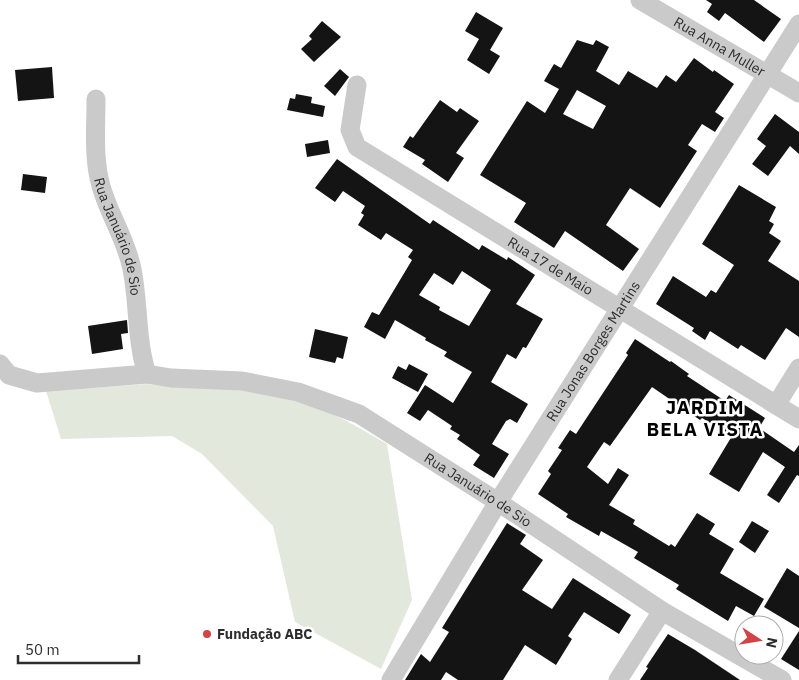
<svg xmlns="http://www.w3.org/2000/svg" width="799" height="680" font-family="'IBM Plex Sans',sans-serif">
  <rect width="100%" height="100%" fill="#fff"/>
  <!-- green -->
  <path fill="#e2e9dc" d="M146,384C192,388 241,387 287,398C323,406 355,425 387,444L412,600L381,669L295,622L273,526L202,454L172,436L61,439L46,391Z"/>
  <!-- building -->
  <g fill="#141414" fill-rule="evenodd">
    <polygon points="706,0 754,0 781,19 764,42 725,13 719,21 707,12 712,4"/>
    <polygon points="476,12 503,28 490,50 500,56 489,74 467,60 479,39 465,31"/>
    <polygon points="322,21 341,37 314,62 301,49 312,39 309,36"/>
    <path d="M577,40L593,45L596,40L609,47L596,71L619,85L628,71L657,88L666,75L676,82L694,58L713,72L714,70L734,84L715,112L724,118L715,132L702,124L688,145L697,151L660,208L630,188L606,225L639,249L623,271L565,231L554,248L514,222L526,203L480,175L527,101L545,113L559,89L544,81L554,64L561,68ZM577,90L606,106L593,129L563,114Z"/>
    <polygon points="52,67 54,98 18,101 15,70"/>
    <polygon points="340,69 349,77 335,96 324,86"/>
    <polygon points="296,94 312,97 311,103 325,106 323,117 287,110 290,98 295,99"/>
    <polygon points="440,100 457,112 460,108 479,121 456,153 464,158 448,182 422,164 425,160 403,147 410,136 413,138"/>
    <polygon points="775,114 799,132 799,154 790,146 768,176 752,164 766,146 757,139"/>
    <polygon points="328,140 330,153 307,157 305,144"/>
    <path d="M337,159L430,224L433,220L479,250L482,245L507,260L508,257L535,275L516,304L543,319L526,348L523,347L516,359L507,354L491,382L528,404L517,423L510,419L506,421L492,444L509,454L494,478L473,465L480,455L457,439L460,435L450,429L452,426L428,410L420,421L407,413L425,385L453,403L472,372L444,356L447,352L425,340L426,338L395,320L385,339L364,327L372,312L379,315L412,260L408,257L413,250L386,233L381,240L358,225L364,215L361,213L365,206L343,191L335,202L315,188ZM462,271L491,290L469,326L439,310L440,307L419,295L434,273L453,285Z"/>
    <polygon points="23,174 47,177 45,193 21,190"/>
    <polygon points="739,185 776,207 769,221 774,224 769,233 781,241 768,261 799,281 799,337 786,328 765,360 741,345 738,349 710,331 705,340 692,331 694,328 656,304 673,276 706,297 711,290 716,293 734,265 702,244"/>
    <polygon points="127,320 128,333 121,334 123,349 92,354 88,326"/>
    <polygon points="315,329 348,337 343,359 337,357 335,363 309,357"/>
    <polygon points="635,339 670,362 671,361 689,374 687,376 725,401 729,395 765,418 759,428 794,452 799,445 799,476 797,475 779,503 767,495 785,467 763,452 739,492 709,474 732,436 702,418 700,420 652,387 610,446 604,442 587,467 608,484 618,468 629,475 609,505 635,520 633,524 669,546 671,544 675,547 697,513 715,524 709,534 734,549 720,573 764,599 754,616 736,606 728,621 676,589 679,585 634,558 638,552 601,531 599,536 566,517 568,514 538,494 551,474 548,471 562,450 558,448 570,430 576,434 628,355 626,353"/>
    <polygon points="409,364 428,374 418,392 392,378 398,366 406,370"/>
    <polygon points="752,521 769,531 755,553 739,542"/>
    <polygon points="507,523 526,535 520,544 543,560 522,590 552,609 573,578 631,615 619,634 584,612 568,636 572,639 556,665 525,645 503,680 458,680 446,672 441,680 405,680 421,654 430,662 449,632 442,628"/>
    <polygon points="787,568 799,576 799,628 764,607"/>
    <polygon points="799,631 799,670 781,659"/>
    <polygon points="668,634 695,650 740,680 640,680 648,668 646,667"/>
  </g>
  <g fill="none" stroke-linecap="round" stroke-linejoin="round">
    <!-- minor -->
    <g stroke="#cacaca" stroke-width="19">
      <path id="s1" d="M640,0L799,93"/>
      <path id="s2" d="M357,85L350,130L357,147L799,419"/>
      <path id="s3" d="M96,99C96,128 93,158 101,186C109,215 126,239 132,269C139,304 136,341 147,374"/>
      <path id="s4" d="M0,364L9,375L37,383L147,374L171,378L242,381L298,392L359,414L498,502L662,611L782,680"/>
      <polyline points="776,405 799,368"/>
      <path id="s5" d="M391,680L498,502L799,24"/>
      <polyline points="618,680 662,611"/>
    </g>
  </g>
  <!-- markers -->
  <circle fill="#d04346" stroke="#fff" stroke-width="2" cx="207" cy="634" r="5"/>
  <g text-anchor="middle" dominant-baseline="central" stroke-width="5" stroke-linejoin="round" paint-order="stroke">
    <!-- street labels -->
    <g font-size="14" fill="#2d2d2d" stroke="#fff">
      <text stroke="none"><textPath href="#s1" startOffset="92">Rua Anna Muller</textPath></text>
      <text stroke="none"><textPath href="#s3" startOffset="141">Rua Januário de Sio</textPath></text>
      <text stroke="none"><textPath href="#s2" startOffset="291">Rua 17 de Maio</textPath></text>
      <text stroke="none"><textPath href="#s5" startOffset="386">Rua Jonas Borges Martins</textPath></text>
      <text stroke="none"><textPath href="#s4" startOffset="512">Rua Januário de Sio</textPath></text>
    </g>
    <!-- poi labels -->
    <g font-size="14" font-weight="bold" fill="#2d2d2d" stroke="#fff" text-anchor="start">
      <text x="217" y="634">Fundação ABC</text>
    </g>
    <!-- district labels -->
    <g font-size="19" font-weight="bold" letter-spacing="1" fill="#000" stroke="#fff">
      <text x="705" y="407">JARDIM<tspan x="705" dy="22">BELA VISTA</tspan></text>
    </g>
  </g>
  <!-- north arrow -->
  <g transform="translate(759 640) rotate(102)"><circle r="24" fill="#ffffff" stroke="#ababab"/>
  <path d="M0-4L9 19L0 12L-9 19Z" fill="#d04346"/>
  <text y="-8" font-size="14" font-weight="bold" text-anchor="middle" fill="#2d2d2d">N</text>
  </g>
  <!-- scale -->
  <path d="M18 655v8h121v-8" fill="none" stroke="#2d2d2d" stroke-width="2.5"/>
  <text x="25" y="655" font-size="15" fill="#2d2d2d" stroke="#ffffff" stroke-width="4" paint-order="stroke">50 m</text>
</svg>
